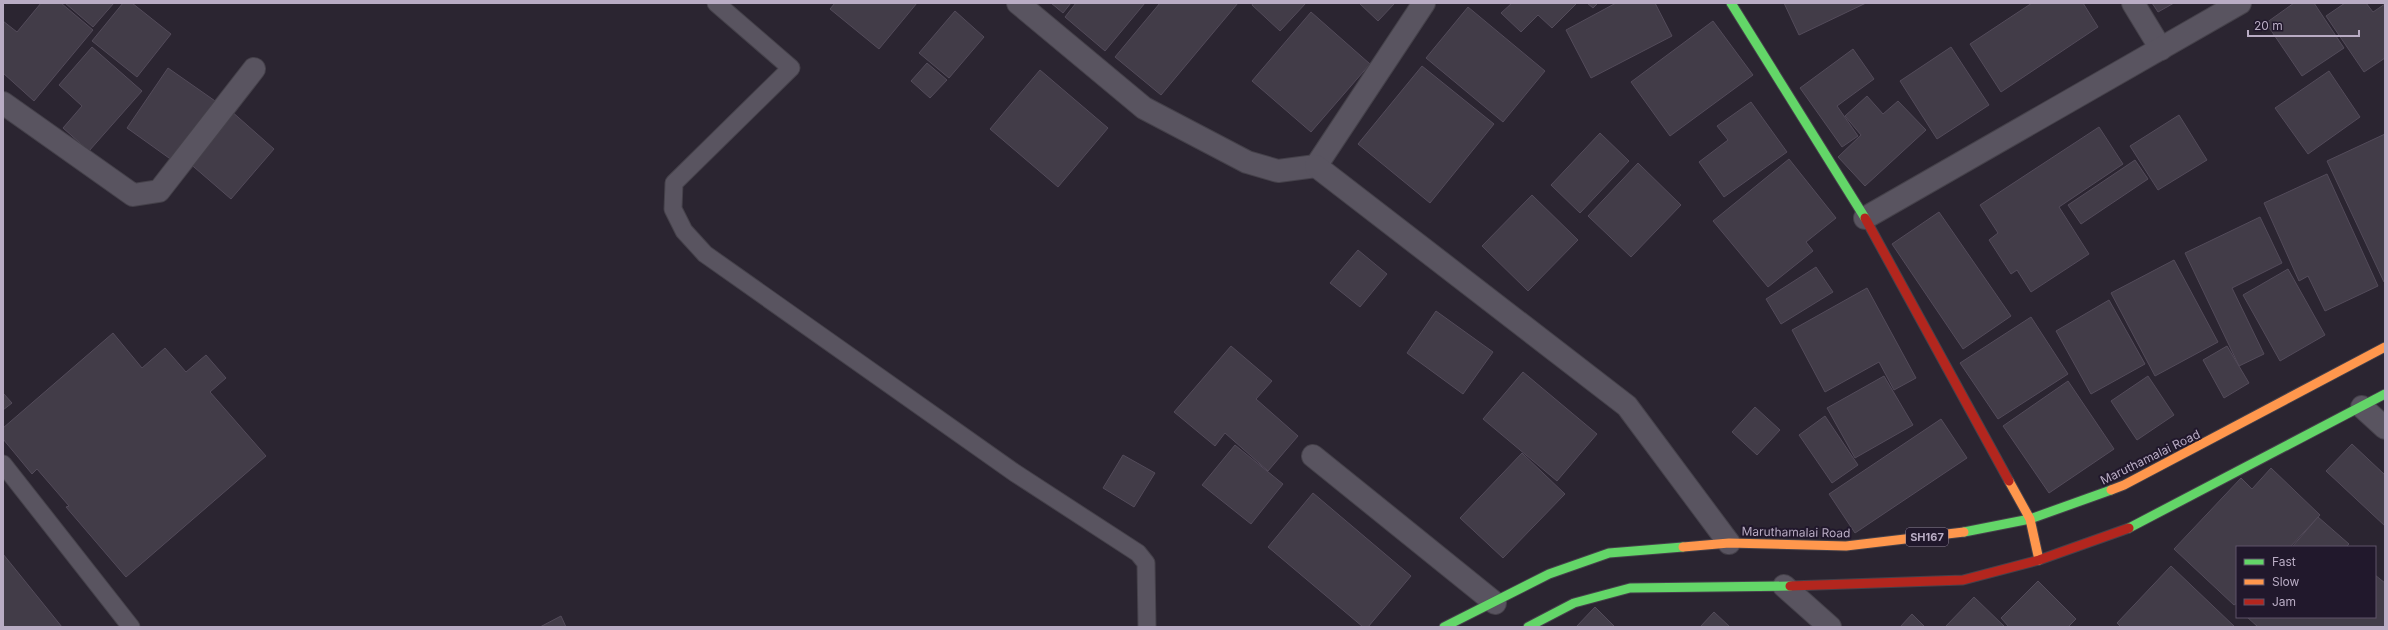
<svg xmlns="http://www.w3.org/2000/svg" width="2388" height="630" font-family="Inter,sans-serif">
  <rect width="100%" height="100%" fill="#2b2531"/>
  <!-- building -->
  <g fill="#423c48" stroke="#534b5a">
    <polygon points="41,3 61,3 93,30 34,101 3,73 3,21 17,32"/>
    <polygon points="65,3 114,3 93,27"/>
    <polygon points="123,3 132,3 171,34 137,77 92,41"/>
    <polygon points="835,3 917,3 879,49 830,9"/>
    <polygon points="1051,3 1071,3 1063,13"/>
    <polygon points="1076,3 1145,3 1105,51 1065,17"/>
    <polygon points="1160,3 1238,3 1161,95 1115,57"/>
    <polygon points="1253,3 1306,3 1280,31 1252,5"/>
    <polygon points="1359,3 1395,3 1378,21"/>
    <polygon points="1512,3 1577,3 1552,28 1538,15 1521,32 1501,13"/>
    <polygon points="1587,3 1598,3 1593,8"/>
    <polygon points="1616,3 1655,3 1672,36 1591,78 1566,30"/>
    <polygon points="1784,3 1866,3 1799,35"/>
    <polygon points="2032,3 2083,3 2098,27 2001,92 1970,44"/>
    <polygon points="2152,3 2174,3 2158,12"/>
    <polygon points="2294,3 2314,3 2344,48 2302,76 2266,23"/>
    <polygon points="2345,3 2366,3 2373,12 2385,4 2385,58 2364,72 2326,16"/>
    <polygon points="1468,7 1545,71 1503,122 1426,58"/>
    <polygon points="955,11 984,37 949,78 919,53"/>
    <polygon points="1311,12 1370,64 1311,132 1252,81"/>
    <polygon points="1713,21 1753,75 1670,136 1631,82"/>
    <polygon points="92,47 142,91 89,151 63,128 82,106 59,85"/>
    <polygon points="1951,47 1989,105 1937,139 1900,81"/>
    <polygon points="1853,49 1874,79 1837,106 1858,136 1842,147 1800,88"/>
    <polygon points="927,63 947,80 930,98 911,81"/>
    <polygon points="1422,66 1494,124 1430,203 1358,144"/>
    <polygon points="168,68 218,103 176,163 127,128"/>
    <polygon points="1040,70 1108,128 1058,187 990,129"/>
    <polygon points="2329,71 2360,117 2308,154 2275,108"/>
    <polygon points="1867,96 1883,114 1898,101 1926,130 1865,186 1838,157 1861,135 1845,116"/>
    <polygon points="1751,102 1787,152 1724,197 1699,162 1728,140 1717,126"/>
    <polygon points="230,110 274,149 231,199 187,161"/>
    <polygon points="2179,115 2207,160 2158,190 2130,146"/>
    <polygon points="2099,127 2123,164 2059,207 2089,254 2031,292 2017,270 2011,274 1989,240 1998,233 1980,205"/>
    <polygon points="1600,133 1629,161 1580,213 1551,185"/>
    <polygon points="2385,134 2385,282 2384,282 2327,161"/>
    <polygon points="1789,159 1836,218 1806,242 1813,251 1768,287 1713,221"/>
    <polygon points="2135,160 2148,179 2081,224 2068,205"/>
    <polygon points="1638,163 1681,205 1631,257 1588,216"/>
    <polygon points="2327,174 2378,286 2325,311 2308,276 2299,281 2264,203"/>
    <polygon points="1532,195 1578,240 1528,291 1482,246"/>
    <polygon points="1939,212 2011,316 1963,349 1892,244"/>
    <polygon points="2260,217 2282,263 2232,288 2264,354 2239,366 2185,253"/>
    <polygon points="1358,250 1387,274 1360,307 1330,283"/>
    <polygon points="2174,260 2218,342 2155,376 2111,293"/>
    <polygon points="1816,267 1833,292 1781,324 1766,299"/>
    <polygon points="2288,269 2325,335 2280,361 2243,295"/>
    <polygon points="1867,288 1916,378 1894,390 1879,362 1825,392 1792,330"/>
    <polygon points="2109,300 2145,364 2091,394 2056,331"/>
    <polygon points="1436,311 1493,352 1463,394 1407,353"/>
    <polygon points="2031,317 2068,374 1998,419 1960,363"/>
    <polygon points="113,333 142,368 165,348 186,372 206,355 226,378 210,392 266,456 126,577 66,507 69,506 37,469 32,474 3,439 3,428"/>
    <polygon points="1231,346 1272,381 1256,399 1298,436 1268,471 1225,433 1215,446 1174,412"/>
    <polygon points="2227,346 2249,383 2224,398 2203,360"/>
    <polygon points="1523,372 1597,434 1557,481 1483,419"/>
    <polygon points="1884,376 1913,425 1855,458 1827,408"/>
    <polygon points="2148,376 2174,415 2137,440 2111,401"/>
    <polygon points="2068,381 2114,449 2049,493 2003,426"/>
    <polygon points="3,393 12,403 3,410"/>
    <polygon points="1755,407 1780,430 1757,455 1732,432"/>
    <polygon points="1825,416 1858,465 1832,483 1799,435"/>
    <polygon points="1941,419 1967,458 1855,533 1829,494"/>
    <polygon points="2352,444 2385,475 2385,526 2326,471"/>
    <polygon points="1235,445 1283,484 1251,524 1202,485"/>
    <polygon points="1522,453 1565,494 1503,558 1460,518"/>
    <polygon points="1123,455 1155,473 1134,507 1103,488"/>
    <polygon points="2271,468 2320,515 2290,547 2237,547 2237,603 2234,605 2174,549 2241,478 2252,489"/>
    <polygon points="1313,493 1411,576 1368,627 1363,627 1268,547"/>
    <polygon points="2318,517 2349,544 2346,547 2292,547"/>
    <polygon points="3,554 62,627 3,627"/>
    <polygon points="2171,566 2235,627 2121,627 2117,623"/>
    <polygon points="2375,575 2385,583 2385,627 2258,627 2247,617 2375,617"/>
    <polygon points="2038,581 2076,619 2068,627 2009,627 2001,618"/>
    <polygon points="1974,597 2005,627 1945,627"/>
    <polygon points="1595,607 1615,627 1576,627"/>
    <polygon points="1714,612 1730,627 1700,627"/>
    <polygon points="1912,614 1925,627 1900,627"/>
    <polygon points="561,616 566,627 540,627"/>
  </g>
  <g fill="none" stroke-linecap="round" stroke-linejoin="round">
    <defs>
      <g id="lane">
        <polyline points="716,3 791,68 674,183 673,209 684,231 705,254 1015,473 1138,553 1146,563 1147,627"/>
        <polyline points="3,464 131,627"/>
      </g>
      <g id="street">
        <polyline points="1018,3 1144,108 1247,162 1278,171 1316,166 1424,3"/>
        <polyline points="2133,3 2161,49"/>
        <polyline points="3,103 133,195 159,191 254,69"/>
        <polyline points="1316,166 1627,406 1729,543"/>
        <polyline points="1865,218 2240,3"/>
        <polyline points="2362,407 2385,428"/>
        <polyline points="1313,456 1495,603"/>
        <polyline points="1784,586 1830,627"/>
      </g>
      <g id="fast">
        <polyline points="1731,3 1865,218"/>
        <polyline points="2129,528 2385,394"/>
        <polyline points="1964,532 2030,519 2111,490"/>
        <polyline points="1444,627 1549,574 1609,553 1683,547"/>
        <polyline points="1528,627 1574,603 1630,588 1790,586"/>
      </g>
      <g id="slow">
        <polyline points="2009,481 2030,519 2039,560"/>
        <polyline points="2111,490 2124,485 2385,347"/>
        <polyline points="1683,547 1729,543 1846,546 1964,532"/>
      </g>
      <g id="jam">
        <polyline points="1865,218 2009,481"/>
        <polyline points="1790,586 1963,580 2039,560 2129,528"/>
      </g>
    </defs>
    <!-- lane casing -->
    <use href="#lane" stroke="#45414a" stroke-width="19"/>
    <!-- street casing -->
    <use href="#street" stroke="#45414a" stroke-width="24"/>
    <!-- fast casing -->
    <use href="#fast" stroke="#45414a" stroke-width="11"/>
    <!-- slow casing -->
    <use href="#slow" stroke="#45414a" stroke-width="11"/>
    <!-- jam casing -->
    <use href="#jam" stroke="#45414a" stroke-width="11"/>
    <!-- lane -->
    <use href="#lane" stroke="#595460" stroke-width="17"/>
    <!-- street -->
    <use href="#street" stroke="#595460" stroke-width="22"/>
    <!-- fast -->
    <use href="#fast" stroke="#63d668" stroke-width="9"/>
    <!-- slow -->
    <use href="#slow" stroke="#ff974d" stroke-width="9"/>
    <!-- jam -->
    <use href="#jam" stroke="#b3261e" stroke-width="9"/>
  </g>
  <g text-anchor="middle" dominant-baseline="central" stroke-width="4" stroke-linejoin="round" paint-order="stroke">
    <!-- shield labels -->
    <rect fill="#21182c" stroke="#8b8096" stroke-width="1" x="1906" y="528" width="42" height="18" rx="3"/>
    <g font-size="11" font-weight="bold" fill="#b9acc4">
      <text x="1927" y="537">SH167</text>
    </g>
    <!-- street labels -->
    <g font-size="12" fill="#b9acc4" stroke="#21182c">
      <text transform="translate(2150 457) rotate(-26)">Maruthamalai Road</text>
      <text transform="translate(1796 532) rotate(1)">Maruthamalai Road</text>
    </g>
  </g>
  <!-- border -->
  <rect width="2388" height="630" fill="none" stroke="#b9acc4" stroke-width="8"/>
  <!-- legend -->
  <rect x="2236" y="546" width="140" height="72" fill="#21182c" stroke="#5e5369"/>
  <rect x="2244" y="559" width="20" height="6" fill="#63d668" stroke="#5e5369"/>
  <text x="2272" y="566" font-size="12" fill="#b9acc4">Fast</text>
  <rect x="2244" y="579" width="20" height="6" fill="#ff974d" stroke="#5e5369"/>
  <text x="2272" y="586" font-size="12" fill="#b9acc4">Slow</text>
  <rect x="2244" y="599" width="20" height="6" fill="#b3261e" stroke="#5e5369"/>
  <text x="2272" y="606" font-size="12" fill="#b9acc4">Jam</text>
  <!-- scale -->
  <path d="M2248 30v6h111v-6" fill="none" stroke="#b9acc4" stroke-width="2"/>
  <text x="2254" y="30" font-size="12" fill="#b9acc4" stroke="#21182c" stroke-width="3" paint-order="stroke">20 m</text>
</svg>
